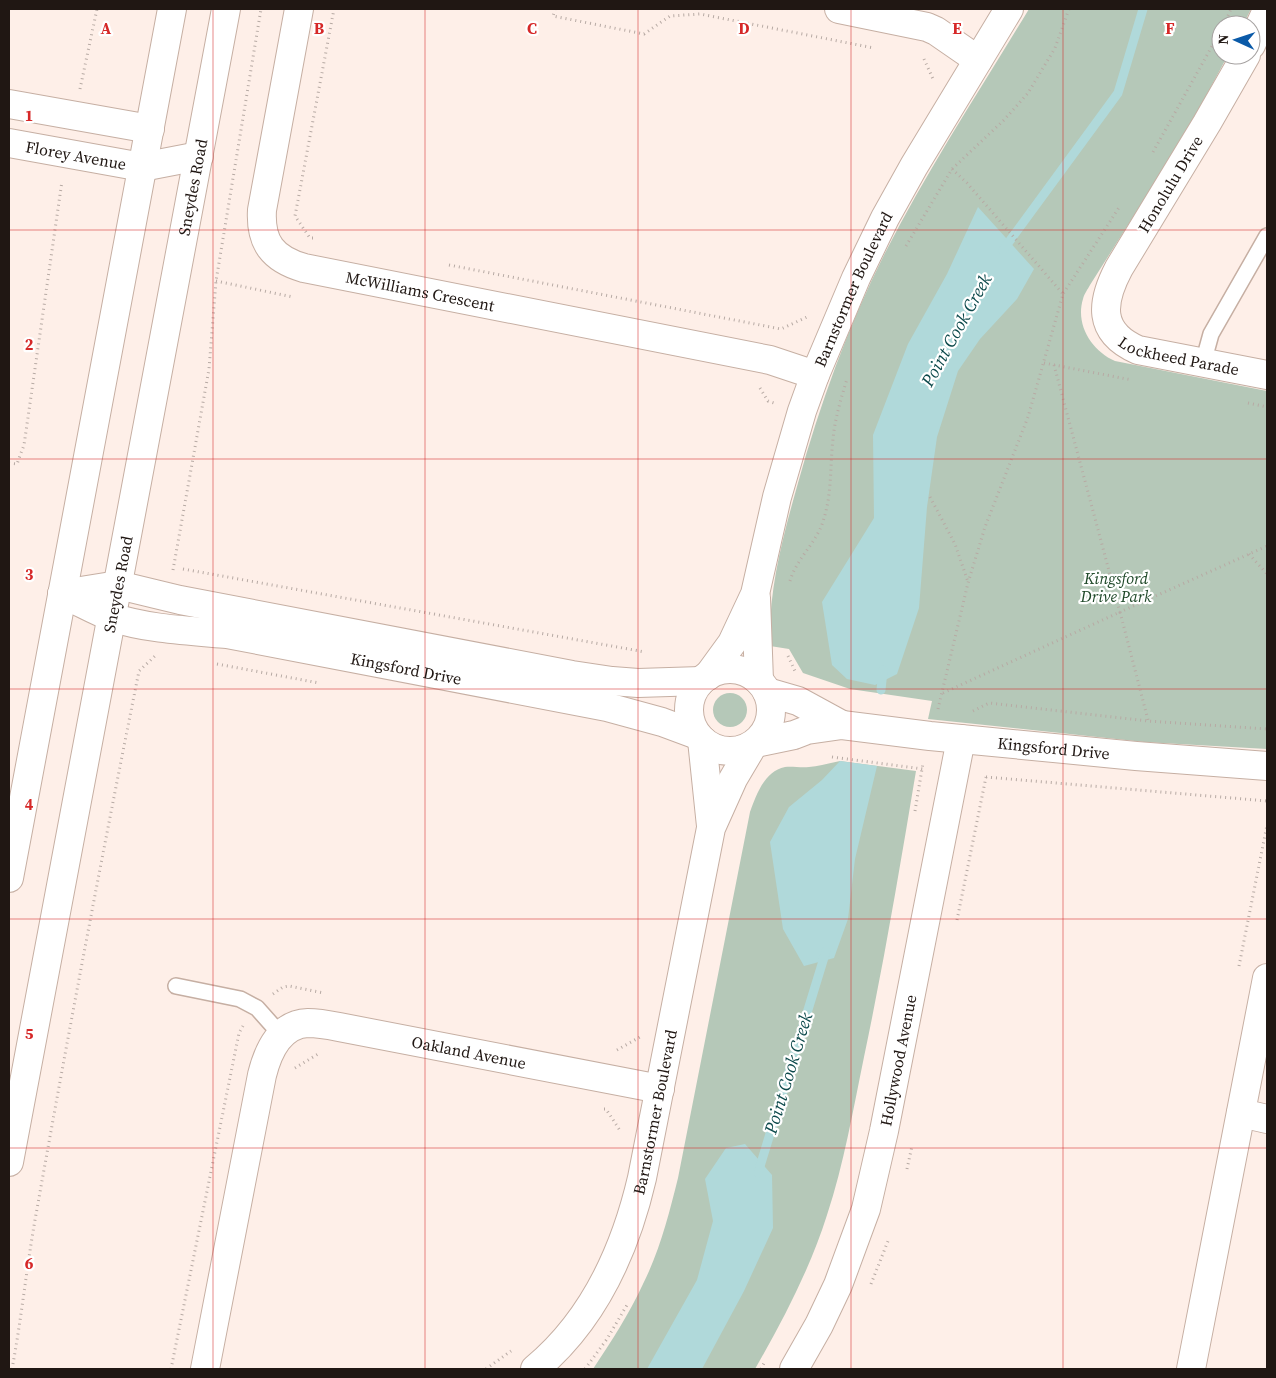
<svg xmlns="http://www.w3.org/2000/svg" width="1276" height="1378" font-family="'Source Serif 4',serif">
  <rect width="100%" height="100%" fill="#feefe8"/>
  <!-- green -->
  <g fill="#b5c8b8">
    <path d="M1029,9H1251L1243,25H1221V55H1228L1185,135L1090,285C1088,289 1084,294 1083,299C1075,325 1092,351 1115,361L1267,391V749L1144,742L928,719L932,701L850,689L803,673L789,649L770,646C768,591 783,536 798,483C820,404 848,326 885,253C928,169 980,90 1029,9Z"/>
    <circle cx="730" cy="710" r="17"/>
    <path d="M840,761L916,771C900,867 884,962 864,1057C853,1110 844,1164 827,1215C810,1269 783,1320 755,1369H593C611,1342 629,1314 643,1284C660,1250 669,1214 678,1178L750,812C756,796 764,771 785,767C792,766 801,768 809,767C819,766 830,763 840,761Z"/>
  </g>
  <!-- water -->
  <g fill="#b0d9da">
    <polygon points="978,207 1034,269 1017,299 980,339 958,371 937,437 927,507 919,608 897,674 875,685 847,679 832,665 822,602 874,518 873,435 908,344 947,274"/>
    <polygon points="840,761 877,766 855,859 848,919 834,958 804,966 783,929 770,842 789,807 822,780"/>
    <polygon points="745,1144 772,1175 773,1228 744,1291 702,1369 647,1369 697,1280 713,1221 705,1179 726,1148"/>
  </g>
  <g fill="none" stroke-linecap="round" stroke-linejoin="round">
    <!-- stream -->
    <g stroke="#b0d9da" stroke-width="9">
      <polyline points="1003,250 1118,93 1143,9"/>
      <polyline points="881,690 883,670"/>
      <polyline points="758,1173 826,951"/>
    </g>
    <defs>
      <g id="lane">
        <polyline points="1203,363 1211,334 1267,236"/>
        <polyline points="176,986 240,999 257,1008 281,1035"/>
      </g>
      <g id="street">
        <path id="s1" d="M299,9L262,210C260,243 273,259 304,268L770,360L815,375"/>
        <polyline points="839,9 927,27 936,31 978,60"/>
        <polyline points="1251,45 1267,10"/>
        <path id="s2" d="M1246,55L1207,123L1119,268C1101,302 1097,332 1138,350L1267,375"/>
        <polyline points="9,104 150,129"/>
        <path id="s3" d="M9,143L142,167"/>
        <polyline points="756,598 759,681"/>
        <path id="s4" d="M708,676L732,643L755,594L777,497L802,411L815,375L856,278L885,218L914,166L1009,9"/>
        <polyline points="702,740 711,826"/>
        <polyline points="1241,1113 1267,1119"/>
        <path id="s5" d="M205,1369L262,1075C268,1051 280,1024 308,1023C318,1023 329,1025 339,1027L660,1089"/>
        <path id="s6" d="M535,1369C594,1320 625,1251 642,1178L711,828L733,779L753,745"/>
        <path id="s7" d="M794,1369L819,1325L838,1285L866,1209L884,1131L961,739"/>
        <polyline points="1191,1369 1267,978"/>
      </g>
      <g id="secondary">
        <polyline points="142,167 199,156"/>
        <path id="s8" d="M62,594C79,601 95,611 112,617C145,629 192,631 227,634L607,707L662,722L697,735"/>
        <polyline points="62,594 118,585 180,600 572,675 612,681 638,683 701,681"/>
        <circle cx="730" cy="710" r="41"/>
        <polyline points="767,692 798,701 842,725"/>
        <path id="s9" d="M756,743L794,735L807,730L842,725L930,736L1136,756L1267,766"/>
        <polyline points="9,878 172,9"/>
        <path id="s10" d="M9,1162L226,9"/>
      </g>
    </defs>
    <!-- lane casing -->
    <use href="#lane" stroke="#c6afa3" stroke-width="18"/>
    <!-- street casing -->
    <use href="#street" stroke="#c6afa3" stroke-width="30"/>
    <!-- secondary casing -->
    <use href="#secondary" stroke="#c6afa3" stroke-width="30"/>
    <!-- path -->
    <g stroke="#b7aaa4" stroke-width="3" stroke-dasharray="1 4" stroke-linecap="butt">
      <polyline points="555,9 553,16 644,34 670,16 700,14 874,48"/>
      <polyline points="1224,25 1231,9"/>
      <polyline points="924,59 933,79"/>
      <polyline points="80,89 97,9"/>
      <polyline points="1153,152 1221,30"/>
      <polyline points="952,169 967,183 1063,294"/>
      <polyline points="313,238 310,238 295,216 334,9"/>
      <polyline points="906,246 952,169 1004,120 1028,93 1055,48 1069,9"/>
      <polyline points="449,265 781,329 807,317"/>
      <polyline points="216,281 293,297"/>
      <polyline points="1044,363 1132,380"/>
      <polyline points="1054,365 1120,612 1267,546"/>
      <polyline points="760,388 768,401 774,403"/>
      <polyline points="1248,403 1267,407"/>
      <polyline points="9,463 17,464 24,445 62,181"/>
      <polyline points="930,497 955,544 968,582"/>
      <polyline points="1249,554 1267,574"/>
      <polyline points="183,569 645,652"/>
      <polyline points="173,570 209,369 216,281 261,9"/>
      <path d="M790,581C797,557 818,542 824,518C832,493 830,465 833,439C835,418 841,399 847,379"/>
      <polyline points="788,656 795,671"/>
      <polyline points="217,664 319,683"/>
      <polyline points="943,693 1120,612 1148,720"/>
      <polyline points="938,709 968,583 985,527 1028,417 1063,294 1120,206"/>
      <polyline points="973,711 989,703 1148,721 1267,729"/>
      <polyline points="832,757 923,769"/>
      <polyline points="986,777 1267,801"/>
      <polyline points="915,811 923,763"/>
      <polyline points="957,920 986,777"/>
      <polyline points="1239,966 1267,825"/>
      <polyline points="273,994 283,987 289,986 324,993"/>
      <polyline points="617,1050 640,1037"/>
      <polyline points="295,1068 318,1054"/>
      <polyline points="604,1109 606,1109 621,1132"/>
      <polyline points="907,1169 912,1146"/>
      <polyline points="871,1284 888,1241"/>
      <path d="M12,1369C22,1316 27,1262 37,1209C69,1029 103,850 139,671L155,656"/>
      <polyline points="171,1369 236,1048 239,1033 243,1026"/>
      <polyline points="486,1369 511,1351"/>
      <polyline points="585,1369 607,1339 627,1305"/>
      <polyline points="761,1369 765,1361"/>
    </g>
    <!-- lane -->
    <use href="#lane" stroke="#fff" stroke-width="15"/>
    <!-- street -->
    <use href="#street" stroke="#fff" stroke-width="28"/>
    <!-- secondary -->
    <use href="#secondary" stroke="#fff" stroke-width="28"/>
  </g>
  <!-- grid -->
  <path fill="none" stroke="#d62828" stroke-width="1" stroke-opacity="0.55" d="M213,9V1369M425,9V1369M638,9V1369M851,9V1369M1063,9V1369M9,230H1267M9,459H1267M9,689H1267M9,919H1267M9,1148H1267"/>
  <g text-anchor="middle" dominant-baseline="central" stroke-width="4.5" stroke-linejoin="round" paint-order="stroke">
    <!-- street labels -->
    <g font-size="16" fill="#201713" stroke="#fff">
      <text stroke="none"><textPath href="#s3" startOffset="68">Florey Avenue</textPath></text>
      <text transform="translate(1170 184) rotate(-59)">Honolulu Drive</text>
      <text stroke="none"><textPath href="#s10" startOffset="992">Sneydes Road</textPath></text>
      <text stroke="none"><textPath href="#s4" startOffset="416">Barnstormer Boulevard</textPath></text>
      <text stroke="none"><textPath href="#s1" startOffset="402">McWilliams Crescent</textPath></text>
      <text stroke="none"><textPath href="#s2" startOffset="388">Lockheed Parade</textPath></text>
      <text stroke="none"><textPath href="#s10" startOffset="588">Sneydes Road</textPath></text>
      <text stroke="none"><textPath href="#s8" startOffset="354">Kingsford Drive</textPath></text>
      <text stroke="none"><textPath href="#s9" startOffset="301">Kingsford Drive</textPath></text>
      <text stroke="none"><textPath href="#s5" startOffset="538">Oakland Avenue</textPath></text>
      <text stroke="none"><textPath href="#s7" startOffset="328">Hollywood Avenue</textPath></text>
      <text stroke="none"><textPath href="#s6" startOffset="290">Barnstormer Boulevard</textPath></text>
    </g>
    <!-- park labels -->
    <g font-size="16" font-style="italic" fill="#1e4828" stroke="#fff">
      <text x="1116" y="578">Kingsford<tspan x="1116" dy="18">Drive Park</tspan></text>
    </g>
    <!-- water labels -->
    <g font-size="18" font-style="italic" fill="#0c494b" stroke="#fff">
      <text transform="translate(956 330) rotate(-61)">Point Cook Creek</text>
      <text transform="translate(788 1073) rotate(-73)">Point Cook Creek</text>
    </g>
  </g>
  <g font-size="16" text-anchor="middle" font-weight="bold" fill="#d62828" stroke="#fff" stroke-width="4.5" stroke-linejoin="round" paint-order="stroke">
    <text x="106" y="34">A</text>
    <text x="319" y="34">B</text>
    <text x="532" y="34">C</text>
    <text x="744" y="34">D</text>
    <text x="957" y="34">E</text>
    <text x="1170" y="34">F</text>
    <text x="29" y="121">1</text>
    <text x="29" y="350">2</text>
    <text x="29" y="580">3</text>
    <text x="29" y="810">4</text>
    <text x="29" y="1039">5</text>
    <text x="29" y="1269">6</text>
  </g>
  <!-- border -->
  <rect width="1276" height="1378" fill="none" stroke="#201713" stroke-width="20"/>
  <!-- north arrow -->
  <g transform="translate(1236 40) rotate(273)"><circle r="24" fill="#ffffff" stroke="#a6a2a1"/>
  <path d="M0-4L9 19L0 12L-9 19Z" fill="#0a5aa8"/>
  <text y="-8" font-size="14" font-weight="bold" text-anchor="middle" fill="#201713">N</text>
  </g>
</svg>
